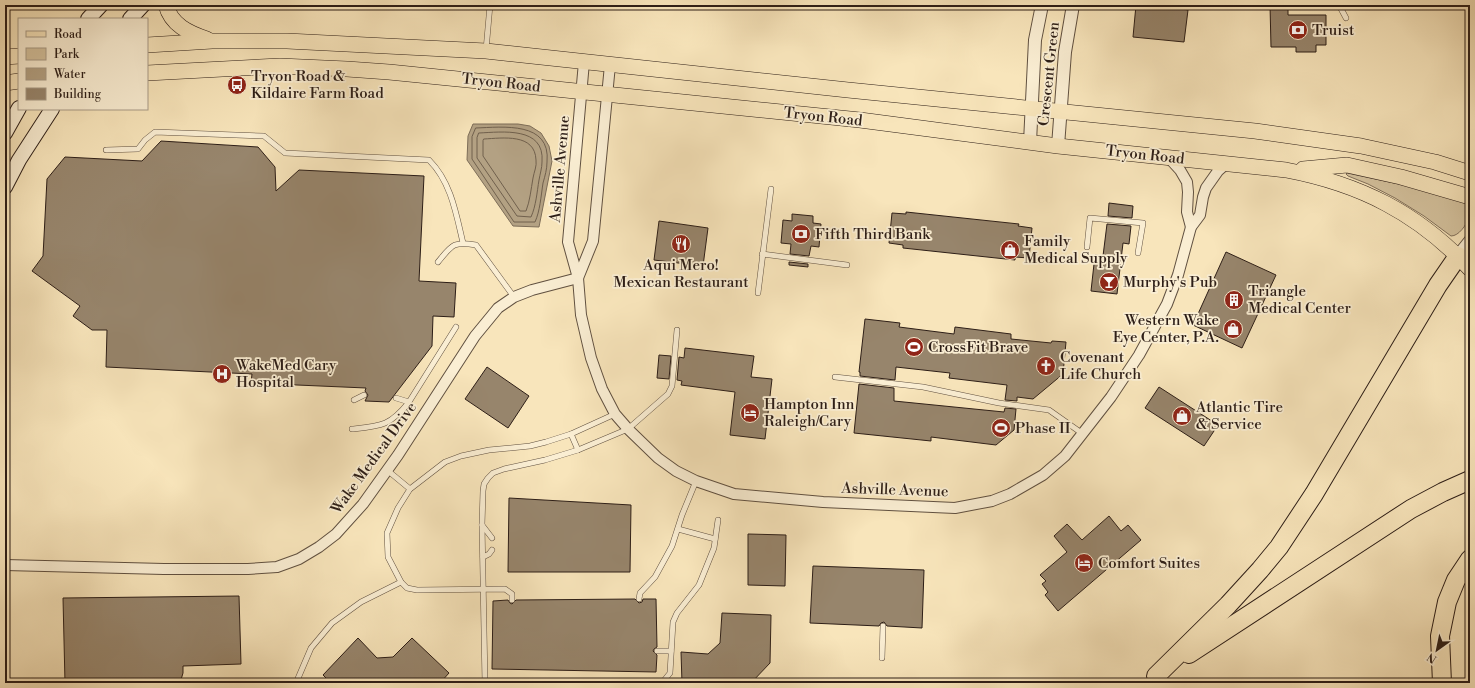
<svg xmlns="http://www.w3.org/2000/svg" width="1475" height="688" font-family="'Libre Bodoni',serif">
  <rect width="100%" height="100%" fill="#f8e5bb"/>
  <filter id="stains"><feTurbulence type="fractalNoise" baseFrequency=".005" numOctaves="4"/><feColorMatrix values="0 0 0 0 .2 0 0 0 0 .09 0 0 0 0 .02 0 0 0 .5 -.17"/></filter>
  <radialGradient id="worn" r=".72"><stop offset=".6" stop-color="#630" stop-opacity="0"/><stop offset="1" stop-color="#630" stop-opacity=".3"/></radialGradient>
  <!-- green -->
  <path fill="#d5c39f" stroke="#81705b" d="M1347,173L1422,189L1470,204C1470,208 1471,214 1469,218C1466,225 1459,236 1451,236L1424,216L1395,198L1368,184L1348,176L1346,174Z"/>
  <!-- water -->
  <polygon fill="#b3a183" stroke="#7d6d58" points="473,124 518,124 530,126 541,133 549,146 552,161 539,227 513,226 467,160 468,136"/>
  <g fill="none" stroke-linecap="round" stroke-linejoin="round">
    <!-- shore -->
    <g stroke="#70604d" stroke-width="1">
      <path d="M476,128C503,127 551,121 547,162C547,169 545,176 543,183C541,196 540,211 535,222H514L472,159V137Z"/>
      <path d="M479,133C502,132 545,126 542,162C542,168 540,174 539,180C537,192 536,206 531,217L517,216L477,158V138Z"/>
      <path d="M484,139C503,138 535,133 536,160C537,166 534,172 533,178C531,189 530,201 526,211H520L483,156V141Z"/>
    </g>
  </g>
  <!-- building -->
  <g fill="#97856c" stroke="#2d1e17">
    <polygon points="1136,5 1183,5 1182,9 1188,10 1184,42 1133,37"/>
    <polygon points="1270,5 1288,5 1288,15 1326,15 1326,45 1316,45 1316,52 1296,52 1296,47 1271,47"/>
    <polygon points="161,141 258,147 275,167 276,191 299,170 424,176 419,281 456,283 454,317 433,316 432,346 389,402 365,401 368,395 365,391 366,388 251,383 252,374 106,367 107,330 92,330 73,316 80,306 32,271 43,256 47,179 65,157 142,161"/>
    <polygon points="1109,203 1133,206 1132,218 1108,216"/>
    <polygon points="906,212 1019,224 1018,226 1032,228 1029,258 1015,257 1015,260 903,248 903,245 889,243 892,213 906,214"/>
    <polygon points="792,214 813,216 813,223 821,224 819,247 811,246 809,256 790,254 791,244 781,243 783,220 792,221"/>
    <polygon points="659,221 708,228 703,266 654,260"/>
    <polygon points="1107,224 1131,226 1129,244 1123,243 1117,294 1091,291 1095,255 1103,256"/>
    <polygon points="1226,252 1276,275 1242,348 1193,325"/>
    <polygon points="789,262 808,264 808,267 789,265"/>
    <polygon points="865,319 900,323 899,327 954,334 955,327 1011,334 1011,339 1051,343 1052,341 1066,342 1063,374 1033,399 1017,397 1017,401 1005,400 1007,385 949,378 950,373 896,367 895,380 860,376 860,372 859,372"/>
    <polygon points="685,348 754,356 751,377 772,379 765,439 730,435 735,392 681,385 682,381 677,380 679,357 684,358"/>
    <polygon points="659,355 671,356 669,379 657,378"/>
    <polygon points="487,367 529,396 508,428 465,399"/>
    <polygon points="859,384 894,388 894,401 1004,412 1005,408 1016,409 1014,430 996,445 931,437 931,441 854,433"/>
    <polygon points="1159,387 1218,425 1204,446 1145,408"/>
    <polygon points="509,498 631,505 630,572 508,572"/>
    <polygon points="1109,516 1121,531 1128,525 1141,540 1058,611 1045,595 1048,592 1042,584 1046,581 1040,575 1067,552 1054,536 1067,524 1082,540"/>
    <polygon points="748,534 786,535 785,586 748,585"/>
    <polygon points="813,566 924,570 922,628 887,626 884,622 881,623 879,626 810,623"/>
    <polygon points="239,596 241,664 183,666 183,673 180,683 65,683 63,598"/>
    <polygon points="635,599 639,603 642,602 643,599 656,599 657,647 654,649 653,651 657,655 656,672 492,669 493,601 508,600 510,603 512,604 516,600"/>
    <polygon points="722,613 771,615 770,663 751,683 682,683 681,652 708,654 720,643"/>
    <polygon points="358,638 377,658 393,657 412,638 449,673 440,683 331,683 323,675"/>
  </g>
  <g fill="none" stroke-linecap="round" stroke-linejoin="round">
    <defs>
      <g id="service">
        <polyline points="1339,5 1346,18"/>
        <polyline points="486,50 490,5"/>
        <path d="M106,150L138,149L145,140L155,132L264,136L285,153L429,160C451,182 456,213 463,243"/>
        <polyline points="1087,247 1090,218 1143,223 1138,253"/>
        <polyline points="762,254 847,265"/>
        <path d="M438,262C452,245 453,241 476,245L514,297"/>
        <polyline points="758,293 771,189"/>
        <polyline points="835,377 923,387 999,403 1049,410 1083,434"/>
        <polyline points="396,398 409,402"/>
        <polyline points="354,400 364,395"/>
        <path d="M352,429C381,426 390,426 409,402L456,327"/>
        <polyline points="571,434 578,450"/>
        <polyline points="387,470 410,489"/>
        <polyline points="482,525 492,538"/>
        <polyline points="678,529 715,539"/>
        <polyline points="483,557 489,554 492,550"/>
        <polyline points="401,582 407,588 417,590 505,589 512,594 512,600"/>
        <polyline points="639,599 640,593 655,577 672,546 682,515 696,481"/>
        <polyline points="657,651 671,651"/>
        <polyline points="882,658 883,626"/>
        <polyline points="296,683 311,648 332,623 361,602 401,582 388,557 387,533 398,508 410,489 445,462 461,456 489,450 530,446 546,442 571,434 615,414"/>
        <polyline points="485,683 482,525 483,491 484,484 488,478 493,473 504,469 545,460 578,450 628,429 668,394 672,386 677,330"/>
        <polyline points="662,683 670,673 673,622 677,613 699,585 714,548 718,520"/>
      </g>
      <g id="minor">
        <polyline points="584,62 568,242 578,278 581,315 591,358 602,389 615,414 628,429 658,458 676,471 696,481 734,494 823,502 955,508 992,501 1010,494 1043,475 1065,456 1111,397 1139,355 1167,304 1178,275 1191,227 1200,215 1203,197 1206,188 1218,171 1226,164"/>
        <polyline points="1169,158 1180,170 1187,182 1188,192 1187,212 1191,227"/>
        <polyline points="578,278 593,241 610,65"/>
        <polyline points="5,565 164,569 248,569 277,567 299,559 319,547 336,534 363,504 398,455 475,336 498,308 514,297 532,290 578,278"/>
      </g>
      <g id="tertiary">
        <polyline points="1030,142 1035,40 1042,5"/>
        <polyline points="1058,146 1065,52 1073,5"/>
        <polyline points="1458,256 1470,241"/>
      </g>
      <g id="secondary">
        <polyline points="88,19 101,5"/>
        <polyline points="130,19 143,5"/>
        <polyline points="5,133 19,108"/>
        <polyline points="5,187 19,160 52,109"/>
      </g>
      <g id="primary">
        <path d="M166,5C171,25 189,33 207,39"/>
        <polyline points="147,45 212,41 287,41 486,51 848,90 1255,131 1361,146 1435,162 1470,173"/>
        <polyline points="5,57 19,56"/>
        <path d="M147,73L280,66L347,69L389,72L860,120L1058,146L1286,170C1360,184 1418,213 1470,269"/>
        <polyline points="5,83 19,81"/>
        <polyline points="1303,169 1347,165 1401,177 1470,197"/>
      </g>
      <g id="motorway">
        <polyline points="1189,654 1411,509 1443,492 1470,480"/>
        <polyline points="1156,676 1228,605 1260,570 1279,547 1314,494 1438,285 1458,256"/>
        <polyline points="1442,683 1440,636 1447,602 1456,580 1470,559"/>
      </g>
    </defs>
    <!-- service casing -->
    <use href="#service" stroke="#605040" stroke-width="6"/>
    <!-- minor casing -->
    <use href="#minor" stroke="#605040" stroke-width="12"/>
    <!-- tertiary casing -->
    <use href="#tertiary" stroke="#605040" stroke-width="14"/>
    <!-- secondary casing -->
    <use href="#secondary" stroke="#2d1e17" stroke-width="16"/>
    <!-- primary casing -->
    <use href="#primary" stroke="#2d1e17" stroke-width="16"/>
    <!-- motorway casing -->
    <use href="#motorway" stroke="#2d1e17" stroke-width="20"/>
    <!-- service -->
    <use href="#service" stroke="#faeed3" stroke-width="5"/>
    <!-- minor -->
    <use href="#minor" stroke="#faeed3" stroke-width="10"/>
    <!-- tertiary -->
    <use href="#tertiary" stroke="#faeed3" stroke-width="12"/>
    <!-- secondary -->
    <use href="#secondary" stroke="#faeed3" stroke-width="14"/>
    <!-- primary -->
    <use href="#primary" stroke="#f8e5bb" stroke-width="15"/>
    <!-- motorway -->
    <use href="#motorway" stroke="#f8e5bb" stroke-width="18"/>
  </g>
  <!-- icons -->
  <defs>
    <symbol id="bank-disc" viewBox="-11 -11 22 22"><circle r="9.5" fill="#8f2418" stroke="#faeed3"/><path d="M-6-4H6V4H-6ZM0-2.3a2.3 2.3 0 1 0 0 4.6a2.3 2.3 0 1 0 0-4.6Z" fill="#fff"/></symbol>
    <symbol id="bus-disc" viewBox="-11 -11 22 22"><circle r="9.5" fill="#8f2418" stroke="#faeed3"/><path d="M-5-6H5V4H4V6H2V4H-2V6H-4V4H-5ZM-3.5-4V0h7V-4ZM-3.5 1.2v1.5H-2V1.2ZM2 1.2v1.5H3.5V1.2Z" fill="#fff"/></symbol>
    <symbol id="restaurant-disc" viewBox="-11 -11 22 22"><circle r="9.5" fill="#8f2418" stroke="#faeed3"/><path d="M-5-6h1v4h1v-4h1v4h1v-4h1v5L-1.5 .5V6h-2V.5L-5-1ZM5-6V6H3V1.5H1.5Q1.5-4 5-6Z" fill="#fff"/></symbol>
    <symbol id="shop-disc" viewBox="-11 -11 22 22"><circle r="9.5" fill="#8f2418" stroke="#faeed3"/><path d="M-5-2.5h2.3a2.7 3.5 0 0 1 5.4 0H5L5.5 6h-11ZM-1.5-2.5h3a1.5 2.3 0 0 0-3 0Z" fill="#fff"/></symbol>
    <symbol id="bar-disc" viewBox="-11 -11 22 22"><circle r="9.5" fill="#8f2418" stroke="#faeed3"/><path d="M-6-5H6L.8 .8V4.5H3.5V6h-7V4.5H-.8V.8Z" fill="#fff"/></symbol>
    <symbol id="building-disc" viewBox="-11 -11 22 22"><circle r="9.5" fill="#8f2418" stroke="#faeed3"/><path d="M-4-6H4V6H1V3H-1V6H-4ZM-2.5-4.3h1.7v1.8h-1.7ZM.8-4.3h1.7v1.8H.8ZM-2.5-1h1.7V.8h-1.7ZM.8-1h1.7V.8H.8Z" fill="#fff"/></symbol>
    <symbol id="stadium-disc" viewBox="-11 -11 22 22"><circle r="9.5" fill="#8f2418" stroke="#faeed3"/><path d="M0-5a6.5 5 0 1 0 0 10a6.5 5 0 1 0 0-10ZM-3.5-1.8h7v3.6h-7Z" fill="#fff"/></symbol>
    <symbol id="church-disc" viewBox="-11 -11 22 22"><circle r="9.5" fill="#8f2418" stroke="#faeed3"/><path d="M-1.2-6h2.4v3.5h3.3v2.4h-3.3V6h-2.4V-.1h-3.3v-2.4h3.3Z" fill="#fff"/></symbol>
    <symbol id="hospital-disc" viewBox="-11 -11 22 22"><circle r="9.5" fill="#8f2418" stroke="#faeed3"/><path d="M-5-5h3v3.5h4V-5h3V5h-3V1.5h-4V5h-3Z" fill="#fff"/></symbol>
    <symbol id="hotel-disc" viewBox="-11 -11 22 22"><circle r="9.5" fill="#8f2418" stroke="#faeed3"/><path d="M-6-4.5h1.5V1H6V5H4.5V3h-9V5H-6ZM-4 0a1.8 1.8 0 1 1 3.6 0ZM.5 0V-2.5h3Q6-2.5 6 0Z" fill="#fff"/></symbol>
  </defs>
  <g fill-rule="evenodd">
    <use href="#bank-disc" x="1287" y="19" width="22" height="22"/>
    <use href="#bus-disc" x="226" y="74" width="22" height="22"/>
    <use href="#bank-disc" x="790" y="223" width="22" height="22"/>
    <use href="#restaurant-disc" x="670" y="233" width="22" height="22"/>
    <use href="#shop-disc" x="999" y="239" width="22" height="22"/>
    <use href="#bar-disc" x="1098" y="271" width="22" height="22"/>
    <use href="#building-disc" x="1223" y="289" width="22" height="22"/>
    <use href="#shop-disc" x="1222" y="318" width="22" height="22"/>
    <use href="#stadium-disc" x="903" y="336" width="22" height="22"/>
    <use href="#church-disc" x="1035" y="355" width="22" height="22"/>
    <use href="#hospital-disc" x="211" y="363" width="22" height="22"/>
    <use href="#hotel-disc" x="739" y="402" width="22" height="22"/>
    <use href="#shop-disc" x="1171" y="405" width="22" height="22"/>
    <use href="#stadium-disc" x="990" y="417" width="22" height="22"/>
    <use href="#hotel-disc" x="1073" y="552" width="22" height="22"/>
  </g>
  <g text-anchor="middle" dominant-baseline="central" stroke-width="3.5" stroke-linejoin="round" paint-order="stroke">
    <!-- poi labels -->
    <g font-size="15" fill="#2d1e17" stroke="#faeed3" text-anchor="start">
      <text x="1312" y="30">Truist</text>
      <text x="251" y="76">Tryon Road &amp;<tspan x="251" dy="17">Kildaire Farm Road</tspan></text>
      <text x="815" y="234">Fifth Third Bank</text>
      <text x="1024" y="241">Family<tspan x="1024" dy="17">Medical Supply</tspan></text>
      <text x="681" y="265" text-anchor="middle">Aqui Mero!<tspan x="681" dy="17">Mexican Restaurant</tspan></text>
      <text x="1123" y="282">Murphy's Pub</text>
      <text x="1248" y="291">Triangle<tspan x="1248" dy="17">Medical Center</tspan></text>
      <text x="1219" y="320" text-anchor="end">Western Wake<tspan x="1219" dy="17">Eye Center, P.A.</tspan></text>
      <text x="928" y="347">CrossFit Brave</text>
      <text x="1060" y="357">Covenant<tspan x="1060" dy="17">Life Church</tspan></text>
      <text x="236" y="365">WakeMed Cary<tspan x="236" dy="17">Hospital</tspan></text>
      <text x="764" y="404">Hampton Inn<tspan x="764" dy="17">Raleigh/Cary</tspan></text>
      <text x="1196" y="407">Atlantic Tire<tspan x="1196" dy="17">&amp; Service</tspan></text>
      <text x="1015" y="428">Phase II</text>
      <text x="1098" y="563">Comfort Suites</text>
    </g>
    <!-- street labels -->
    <g font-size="15" fill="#2d1e17" stroke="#faeed3">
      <text transform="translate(1049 74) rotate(-84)">Crescent Green</text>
      <text transform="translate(501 83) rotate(6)">Tryon Road</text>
      <text transform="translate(823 117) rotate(6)">Tryon Road</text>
      <text transform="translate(1145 155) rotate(6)">Tryon Road</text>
      <text transform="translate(560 169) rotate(-85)">Ashville Avenue</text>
      <text transform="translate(374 458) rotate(-54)">Wake Medical Drive</text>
      <text transform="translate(895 490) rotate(2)">Ashville Avenue</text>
    </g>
  </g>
  <!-- margin -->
  <rect width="1475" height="688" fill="none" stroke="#f8e5bb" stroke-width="20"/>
  <rect x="6" y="6" width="1463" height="676" fill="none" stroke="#2d1e17" stroke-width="2"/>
  <rect x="10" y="10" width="1455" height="668" fill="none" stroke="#2d1e17"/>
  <!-- legend -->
  <rect x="18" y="18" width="130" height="92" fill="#faeed3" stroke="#a89b88"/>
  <rect x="26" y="31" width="20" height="6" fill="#f8e5bb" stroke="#a89b88"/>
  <text x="54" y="38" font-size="12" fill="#2d1e17">Road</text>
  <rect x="26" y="48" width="20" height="12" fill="#d5c39f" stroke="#a89b88"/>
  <text x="54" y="58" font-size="12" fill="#2d1e17">Park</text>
  <rect x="26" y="68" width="20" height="12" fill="#b3a183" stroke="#a89b88"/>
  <text x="54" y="78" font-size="12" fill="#2d1e17">Water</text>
  <rect x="26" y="88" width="20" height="12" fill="#97856c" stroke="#a89b88"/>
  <text x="54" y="98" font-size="12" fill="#2d1e17">Building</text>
  <!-- north arrow -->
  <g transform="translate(1437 650) rotate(213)" stroke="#faeed3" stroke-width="3" paint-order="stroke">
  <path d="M0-3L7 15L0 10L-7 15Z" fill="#2d1e17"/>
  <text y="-6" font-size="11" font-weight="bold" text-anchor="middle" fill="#2d1e17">N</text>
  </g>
  <rect width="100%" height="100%" filter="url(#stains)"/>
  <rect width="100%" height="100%" fill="url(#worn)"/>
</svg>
